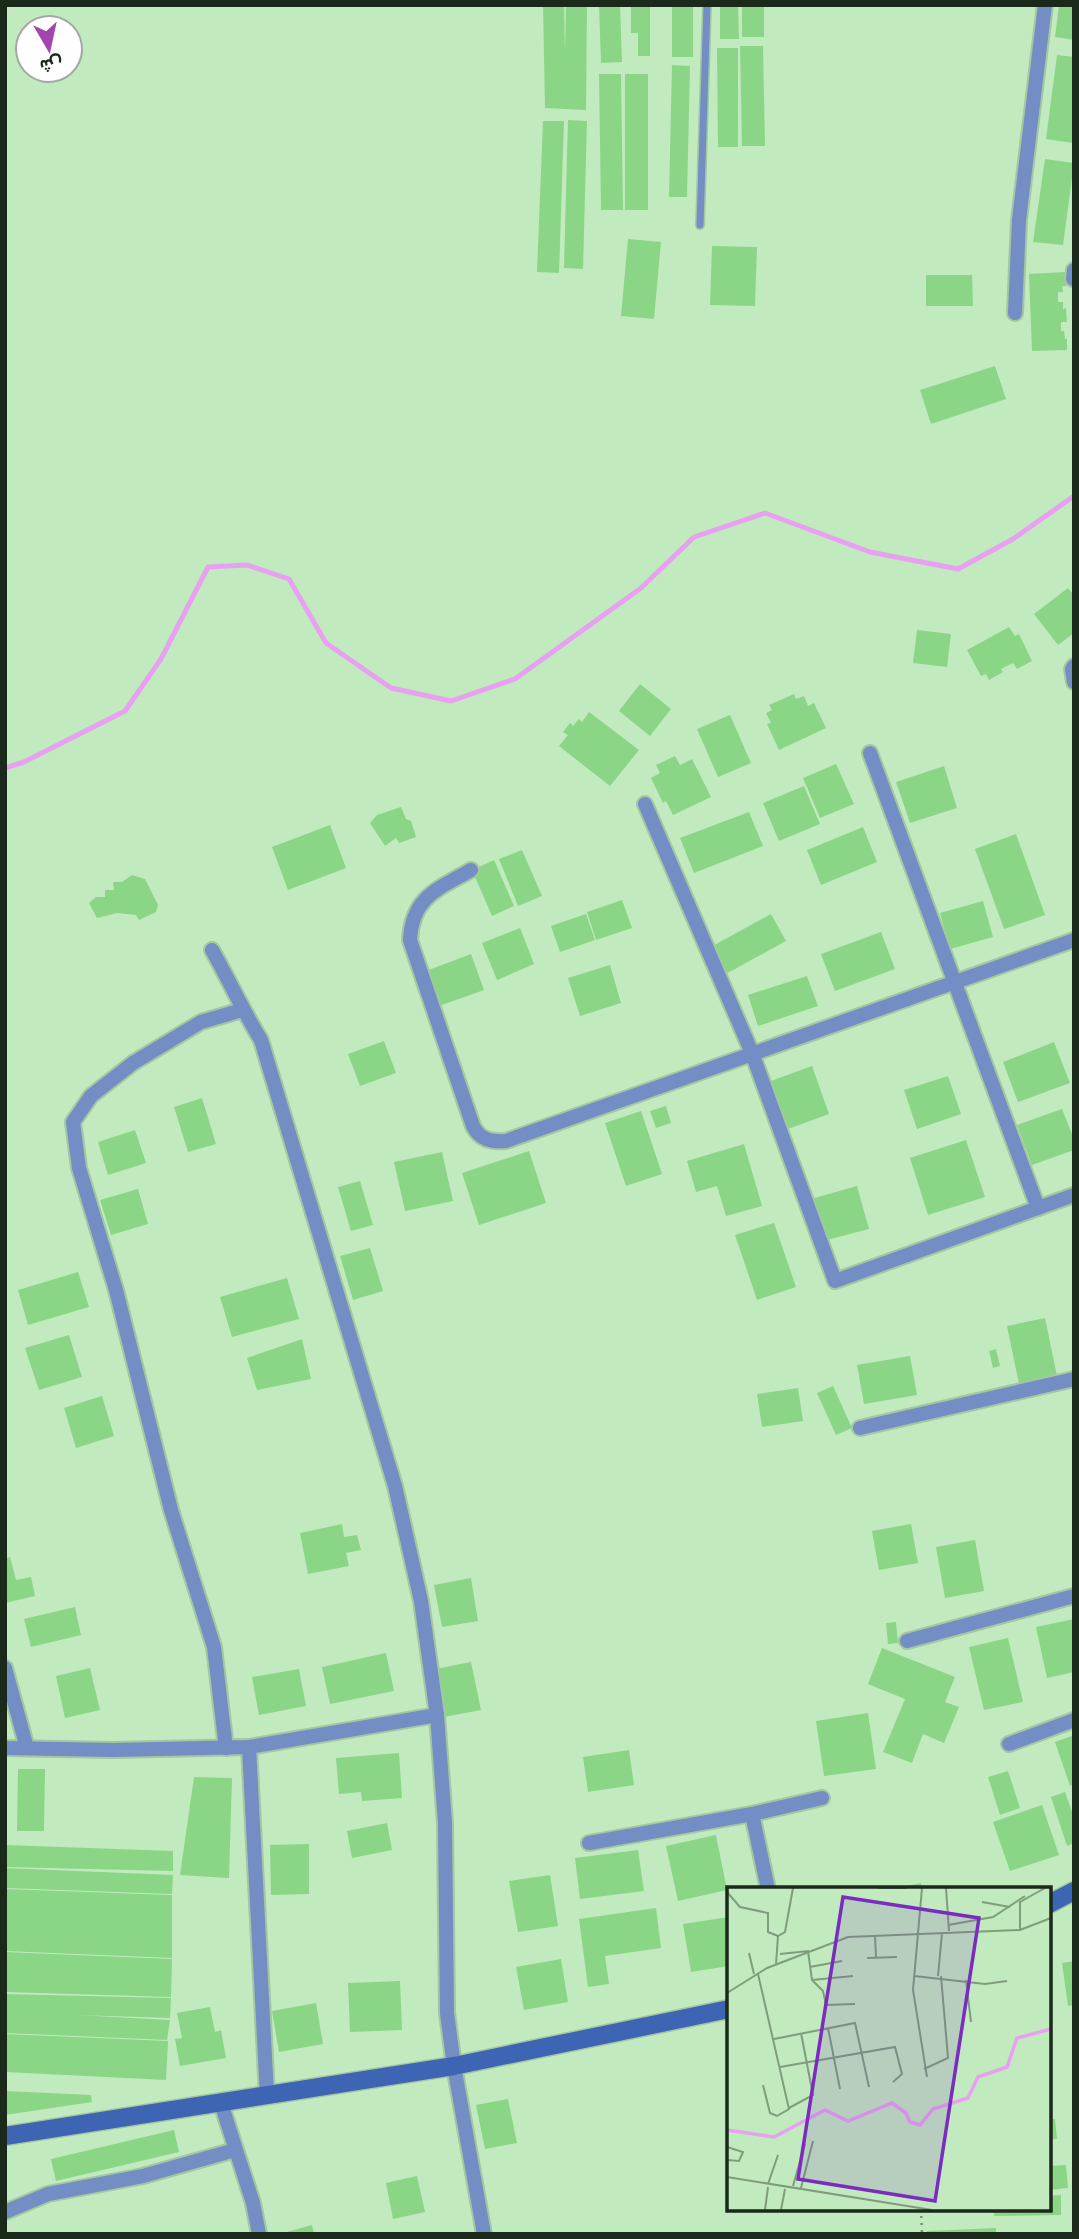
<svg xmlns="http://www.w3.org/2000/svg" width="1079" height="2239" font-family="Overpass,Vazirmatn,sans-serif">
  <rect width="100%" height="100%" fill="#c2eabf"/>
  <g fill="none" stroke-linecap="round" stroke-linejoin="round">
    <!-- stream -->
    <polyline stroke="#e8a1f1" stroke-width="5" points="5,768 24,762 125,711 161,659 208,567 247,565 289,579 326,643 391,688 451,701 515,679 641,588 694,537 765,513 870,552 958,569 1013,539 1074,496"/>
  </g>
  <!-- building -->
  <g fill="#8ad686">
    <polygon points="543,5 564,5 565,53 566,5 587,5 586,110 545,108"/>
    <polygon points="599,5 620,5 622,62 601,63"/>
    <polygon points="631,5 650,5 650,56 638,56 638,33 631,33"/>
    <rect x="672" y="5" width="21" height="52"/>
    <polygon points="720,5 738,5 739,39 720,39"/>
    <rect x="742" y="5" width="22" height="32"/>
    <polygon points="1059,5 1074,5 1074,40 1055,37"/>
    <polygon points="740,46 763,46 765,146 742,146"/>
    <polygon points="717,48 738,48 738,147 718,147"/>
    <polygon points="1057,55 1074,57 1073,143 1046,139"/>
    <polygon points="672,65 690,66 687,197 669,197"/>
    <polygon points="599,74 621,74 623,210 601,210"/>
    <rect x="625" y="74" width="23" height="136"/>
    <polygon points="568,120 587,121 583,269 564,268"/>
    <polygon points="543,121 564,121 559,273 537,272"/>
    <polygon points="1045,159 1074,163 1063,245 1033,242"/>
    <polygon points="628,239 661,242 654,319 621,316"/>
    <polygon points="712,246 757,247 755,306 710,305"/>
    <polygon points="1066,272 1066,286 1062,286 1063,292 1058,292 1058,302 1063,302 1063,309 1066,308 1067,322 1061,322 1061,331 1064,331 1065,339 1067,339 1067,350 1032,351 1029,274"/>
    <polygon points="926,275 972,275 973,306 926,306"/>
    <polygon points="995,366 1006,399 931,424 920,390"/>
    <polygon points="1068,588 1074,595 1074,633 1058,645 1034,614"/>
    <polygon points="1009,627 1015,636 1019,634 1032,661 1017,669 1013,663 1001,669 1003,672 989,680 986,674 981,676 967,650"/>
    <polygon points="917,630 951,634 947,667 913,663"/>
    <polygon points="640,684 671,709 650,736 619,711"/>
    <polygon points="794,694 796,699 804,696 808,706 814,703 826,728 779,750 767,724 771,723 766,713 772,710 769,705"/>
    <polygon points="589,712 639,750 610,786 559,746 568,735 563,732 570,723 573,726 579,719 582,722"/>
    <polygon points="730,715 751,763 718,777 697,729"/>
    <polygon points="675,756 680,765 692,759 711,797 673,815 666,801 663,803 651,778 660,773 656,765"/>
    <polygon points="836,764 854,804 820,818 803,778"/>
    <polygon points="944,766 957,808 910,823 896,782"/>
    <polygon points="804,786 820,824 779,841 763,803"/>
    <polygon points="401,807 406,819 411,821 416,837 399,843 396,838 385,846 370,823 377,815"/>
    <polygon points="749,812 763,846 694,873 680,838"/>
    <polygon points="330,825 346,868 288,890 272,847"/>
    <polygon points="863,827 877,862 821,885 807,850"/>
    <polygon points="1016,834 1045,915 1004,929 975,849"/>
    <polygon points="522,850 542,896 518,906 499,859"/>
    <polygon points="494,860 514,906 492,916 472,870"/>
    <polygon points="132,875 145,879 158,905 156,912 139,920 136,915 117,913 97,918 89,903 96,897 105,897 105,890 114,890 113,882 122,882"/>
    <polygon points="622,900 632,928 596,940 587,912"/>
    <polygon points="983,901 993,937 950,949 940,913"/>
    <polygon points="586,914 595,940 560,952 551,926"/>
    <polygon points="771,914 786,941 724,975 709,948"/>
    <polygon points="520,928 534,964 497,980 482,943"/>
    <polygon points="881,932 895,969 835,991 821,954"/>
    <polygon points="471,954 484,990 439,1006 426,971"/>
    <polygon points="610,965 621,1003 580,1016 568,978"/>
    <polygon points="807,976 818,1006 758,1026 748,995"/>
    <polygon points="384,1041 396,1073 360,1086 348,1054"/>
    <polygon points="1054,1042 1070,1083 1018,1102 1003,1062"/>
    <polygon points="812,1066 829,1114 788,1129 771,1081"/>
    <polygon points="948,1076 961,1114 917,1129 904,1090"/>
    <polygon points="202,1098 216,1144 188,1152 174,1107"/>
    <polygon points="666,1106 671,1123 656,1128 650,1111"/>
    <polygon points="1062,1109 1074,1139 1074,1150 1032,1165 1017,1125"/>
    <polygon points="641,1111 662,1174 626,1186 605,1123"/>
    <polygon points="135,1130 146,1163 108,1175 98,1142"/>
    <polygon points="966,1140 985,1197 928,1215 910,1158"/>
    <polygon points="744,1144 762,1206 726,1216 717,1186 696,1192 687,1161"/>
    <polygon points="529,1151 546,1203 479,1225 462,1173"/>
    <polygon points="442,1152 453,1201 405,1211 394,1162"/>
    <polygon points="360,1181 373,1225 351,1231 338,1187"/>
    <polygon points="857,1186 869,1229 823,1241 811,1199"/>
    <polygon points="138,1189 148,1224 111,1235 100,1200"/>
    <polygon points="774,1223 796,1287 757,1300 735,1235"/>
    <polygon points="370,1248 383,1291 353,1300 340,1256"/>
    <polygon points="78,1272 89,1307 28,1325 18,1290"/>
    <polygon points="287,1278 299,1319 232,1337 220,1297"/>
    <polygon points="1045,1318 1057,1376 1019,1384 1007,1326"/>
    <polygon points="69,1335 82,1377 39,1390 25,1348"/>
    <polygon points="302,1339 311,1379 257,1390 247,1358"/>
    <polygon points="996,1349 1000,1366 993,1368 989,1351"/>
    <polygon points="910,1356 917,1395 864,1404 857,1365"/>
    <polygon points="833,1386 852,1428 836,1435 817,1393"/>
    <polygon points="798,1388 803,1421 762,1427 757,1394"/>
    <polygon points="102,1396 114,1436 76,1448 64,1408"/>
    <polygon points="342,1524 344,1537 357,1535 361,1550 346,1553 349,1566 308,1574 300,1533"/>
    <polygon points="911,1524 918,1563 879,1570 872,1531"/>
    <polygon points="975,1540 984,1591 945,1598 936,1547"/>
    <polygon points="10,1557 16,1580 31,1577 35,1596 5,1603 5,1559"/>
    <polygon points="471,1578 478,1621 442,1627 434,1585"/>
    <polygon points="75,1607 81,1635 31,1647 24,1619"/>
    <polygon points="1074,1619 1074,1672 1047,1678 1036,1627"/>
    <polygon points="896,1622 898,1643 888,1644 886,1623"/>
    <polygon points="1008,1638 1023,1702 984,1710 969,1647"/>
    <polygon points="882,1648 955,1677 945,1702 959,1707 944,1743 923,1734 912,1763 883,1752 905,1699 868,1684"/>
    <polygon points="386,1653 394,1691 330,1704 322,1667"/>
    <polygon points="471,1662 481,1710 444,1717 435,1669"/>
    <polygon points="90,1668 100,1710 65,1718 56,1676"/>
    <polygon points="299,1669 306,1706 259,1715 252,1677"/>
    <polygon points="868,1713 876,1769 824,1776 816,1721"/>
    <polygon points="1074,1735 1074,1784 1070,1786 1055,1742"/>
    <polygon points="629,1750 634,1785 588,1792 583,1757"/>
    <polygon points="399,1753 402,1798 362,1801 361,1792 339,1794 336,1758"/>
    <polygon points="18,1769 45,1769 44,1831 17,1831"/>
    <polygon points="1008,1771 1020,1808 1000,1815 988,1777"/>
    <polygon points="194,1777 232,1778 229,1878 180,1875"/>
    <polygon points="1065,1792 1074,1817 1074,1843 1067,1846 1051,1797"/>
    <polygon points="1042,1805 1059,1855 1010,1871 993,1822"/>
    <polygon points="387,1823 392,1850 352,1858 347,1831"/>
    <polygon points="716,1835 727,1890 678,1901 666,1846"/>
    <polygon points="309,1844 309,1894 271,1895 270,1845"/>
    <polygon points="5,1845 173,1851 173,1871 5,1867"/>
    <polygon points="638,1850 644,1891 580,1899 575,1858"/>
    <polygon points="5,1868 173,1875 172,1894 5,1888"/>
    <polygon points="550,1875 558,1926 518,1932 509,1881"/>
    <polygon points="921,1883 922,1889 897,1889 897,1888"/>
    <polygon points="5,1889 172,1895 172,1958 5,1951"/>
    <polygon points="656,1908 661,1948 605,1956 609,1984 588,1987 579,1919"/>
    <polygon points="729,1917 729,1966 691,1972 683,1924"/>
    <polygon points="5,1952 172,1959 171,1997 5,1992"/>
    <polygon points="561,1959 568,2002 524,2010 516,1967"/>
    <polygon points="1074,1961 1074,2005 1068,2006 1062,1963"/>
    <polygon points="400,1981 402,2030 350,2032 348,1983"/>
    <polygon points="5,1994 171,1998 170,2018 77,2015 170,2020 167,2040 5,2033"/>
    <polygon points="316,2003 323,2044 279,2052 272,2011"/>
    <polygon points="210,2007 215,2032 221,2030 226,2058 180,2066 175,2039 182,2038 177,2013"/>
    <polygon points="5,2034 168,2041 166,2080 5,2072"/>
    <polygon points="5,2091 91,2095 92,2102 5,2115"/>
    <polygon points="508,2099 517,2143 485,2149 476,2105"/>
    <polygon points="1055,2119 1057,2139 1049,2139 1049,2120"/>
    <polygon points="174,2130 179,2152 56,2181 51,2159"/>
    <polygon points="1066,2165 1068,2188 1049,2190 1049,2166"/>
    <polygon points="417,2176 425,2212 393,2219 386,2183"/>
    <polygon points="1061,2195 1061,2215 994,2216 994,2209 1049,2209 1049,2196"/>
    <polygon points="312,2225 314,2234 283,2234 283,2233"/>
    <polygon points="996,2228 996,2234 927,2234 927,2231"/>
  </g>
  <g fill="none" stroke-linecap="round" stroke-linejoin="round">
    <defs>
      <polyline id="service" points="700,225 707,5"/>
      <g id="minor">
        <polyline points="1073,279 1074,270"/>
        <polyline points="1015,313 1019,220 1045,5"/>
        <polyline points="1074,666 1072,669 1074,682"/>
        <polyline points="870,753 1038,1208"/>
        <polyline points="645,804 752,1053 835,1281 1074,1195"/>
        <path d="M471,870C438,889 412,897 410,940L473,1126C480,1140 491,1142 506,1141L1074,940"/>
        <path d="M212,950C229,980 243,1011 261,1040L395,1486L421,1601L437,1715L445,1823L447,2013L454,2066L484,2234"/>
        <polyline points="860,1428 1074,1379"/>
        <polyline points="907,1641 1074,1596"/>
        <polyline points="5,1668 27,1748"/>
        <polyline points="1009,1744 1074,1720"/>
        <polyline points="249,1747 267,2096"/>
        <polyline points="5,1748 113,1750 249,1747 437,1715"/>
        <polyline points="226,1748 214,1647 171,1510 116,1290 79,1168 73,1122 91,1096 133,1063 201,1022 242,1010"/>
        <polyline points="752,1814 768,1889"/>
        <polyline points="589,1843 752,1814 822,1798"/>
        <polyline points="221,2103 253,2203 259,2234"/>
        <polyline points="5,2212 48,2194 143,2176 235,2150"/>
      </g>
      <g id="secondary">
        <polyline points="1049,1904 1074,1891"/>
        <polyline points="5,2136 454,2066 729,2009"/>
      </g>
    </defs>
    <!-- service casing -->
    <use href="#service" stroke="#a4c7a1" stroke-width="10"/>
    <!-- minor casing -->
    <use href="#minor" stroke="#a4c7a1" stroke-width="18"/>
    <!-- secondary casing -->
    <use href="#secondary" stroke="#a4c7a1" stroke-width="21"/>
    <!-- path -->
    <polyline stroke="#769374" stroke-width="2.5" stroke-dasharray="2 5" stroke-linecap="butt" points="921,2209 922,2234"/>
    <!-- service -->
    <use href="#service" stroke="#728ec4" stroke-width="7"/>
    <!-- minor -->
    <use href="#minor" stroke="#728ec4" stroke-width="14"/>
    <!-- secondary -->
    <use href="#secondary" stroke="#3e65b4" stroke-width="18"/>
  </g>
  <!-- overview -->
  <g transform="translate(727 1887)">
    <rect width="324" height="324" fill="#c2eabf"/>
    <path fill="none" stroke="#e8a1f1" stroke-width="3.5" d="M0,243L47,250L98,223L121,234L165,216L179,226L183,235L193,238L206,222L241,211L251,190L280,180L290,151L324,142"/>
    <path fill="none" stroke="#7f9d7d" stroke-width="2" d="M151,1H180M195,1L186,103L200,190M219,1L222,44M0,5L13,20L41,26V45L51,49L49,77M255,15L283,20M221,38L266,30L298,9M293,43V15L318,1M148,48L149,70M51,49L58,45L66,1M22,66L27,87M53,67L81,64L85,93L96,104L99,118L128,117M140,71L170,70M83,80L115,74M31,87L62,222L50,229L43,226L36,198M187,89L258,97L280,94M211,89L215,46M85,93L126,89M239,93L244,135M0,106L40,81L121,50L293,43L324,31M101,141L113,202M47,152L128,136L142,200M53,180L168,160L175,187L166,195M197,182L221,171L214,89M62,221L86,208L74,146M0,260L16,265L12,274L0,273M0,290L205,323M41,297L51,268M66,299L78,257M74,301L86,254M38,323L41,300M54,323L58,302"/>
    <path fill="#7b2cbf" fill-opacity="0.15" stroke="#7b2cbf" stroke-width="3.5" d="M116,10L252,31L208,314L71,292Z"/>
    <rect width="324" height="324" fill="none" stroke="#1a2919" stroke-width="3.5"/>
  </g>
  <!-- border -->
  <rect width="1079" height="2239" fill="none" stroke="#1a2919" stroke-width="14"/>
  <!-- north arrow -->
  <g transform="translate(49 49) rotate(171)"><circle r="33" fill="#fefefe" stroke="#a3a9a2" stroke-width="2"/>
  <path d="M0-5L12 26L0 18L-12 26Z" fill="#a245af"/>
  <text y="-10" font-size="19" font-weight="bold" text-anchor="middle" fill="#1a2919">ش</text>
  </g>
</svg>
